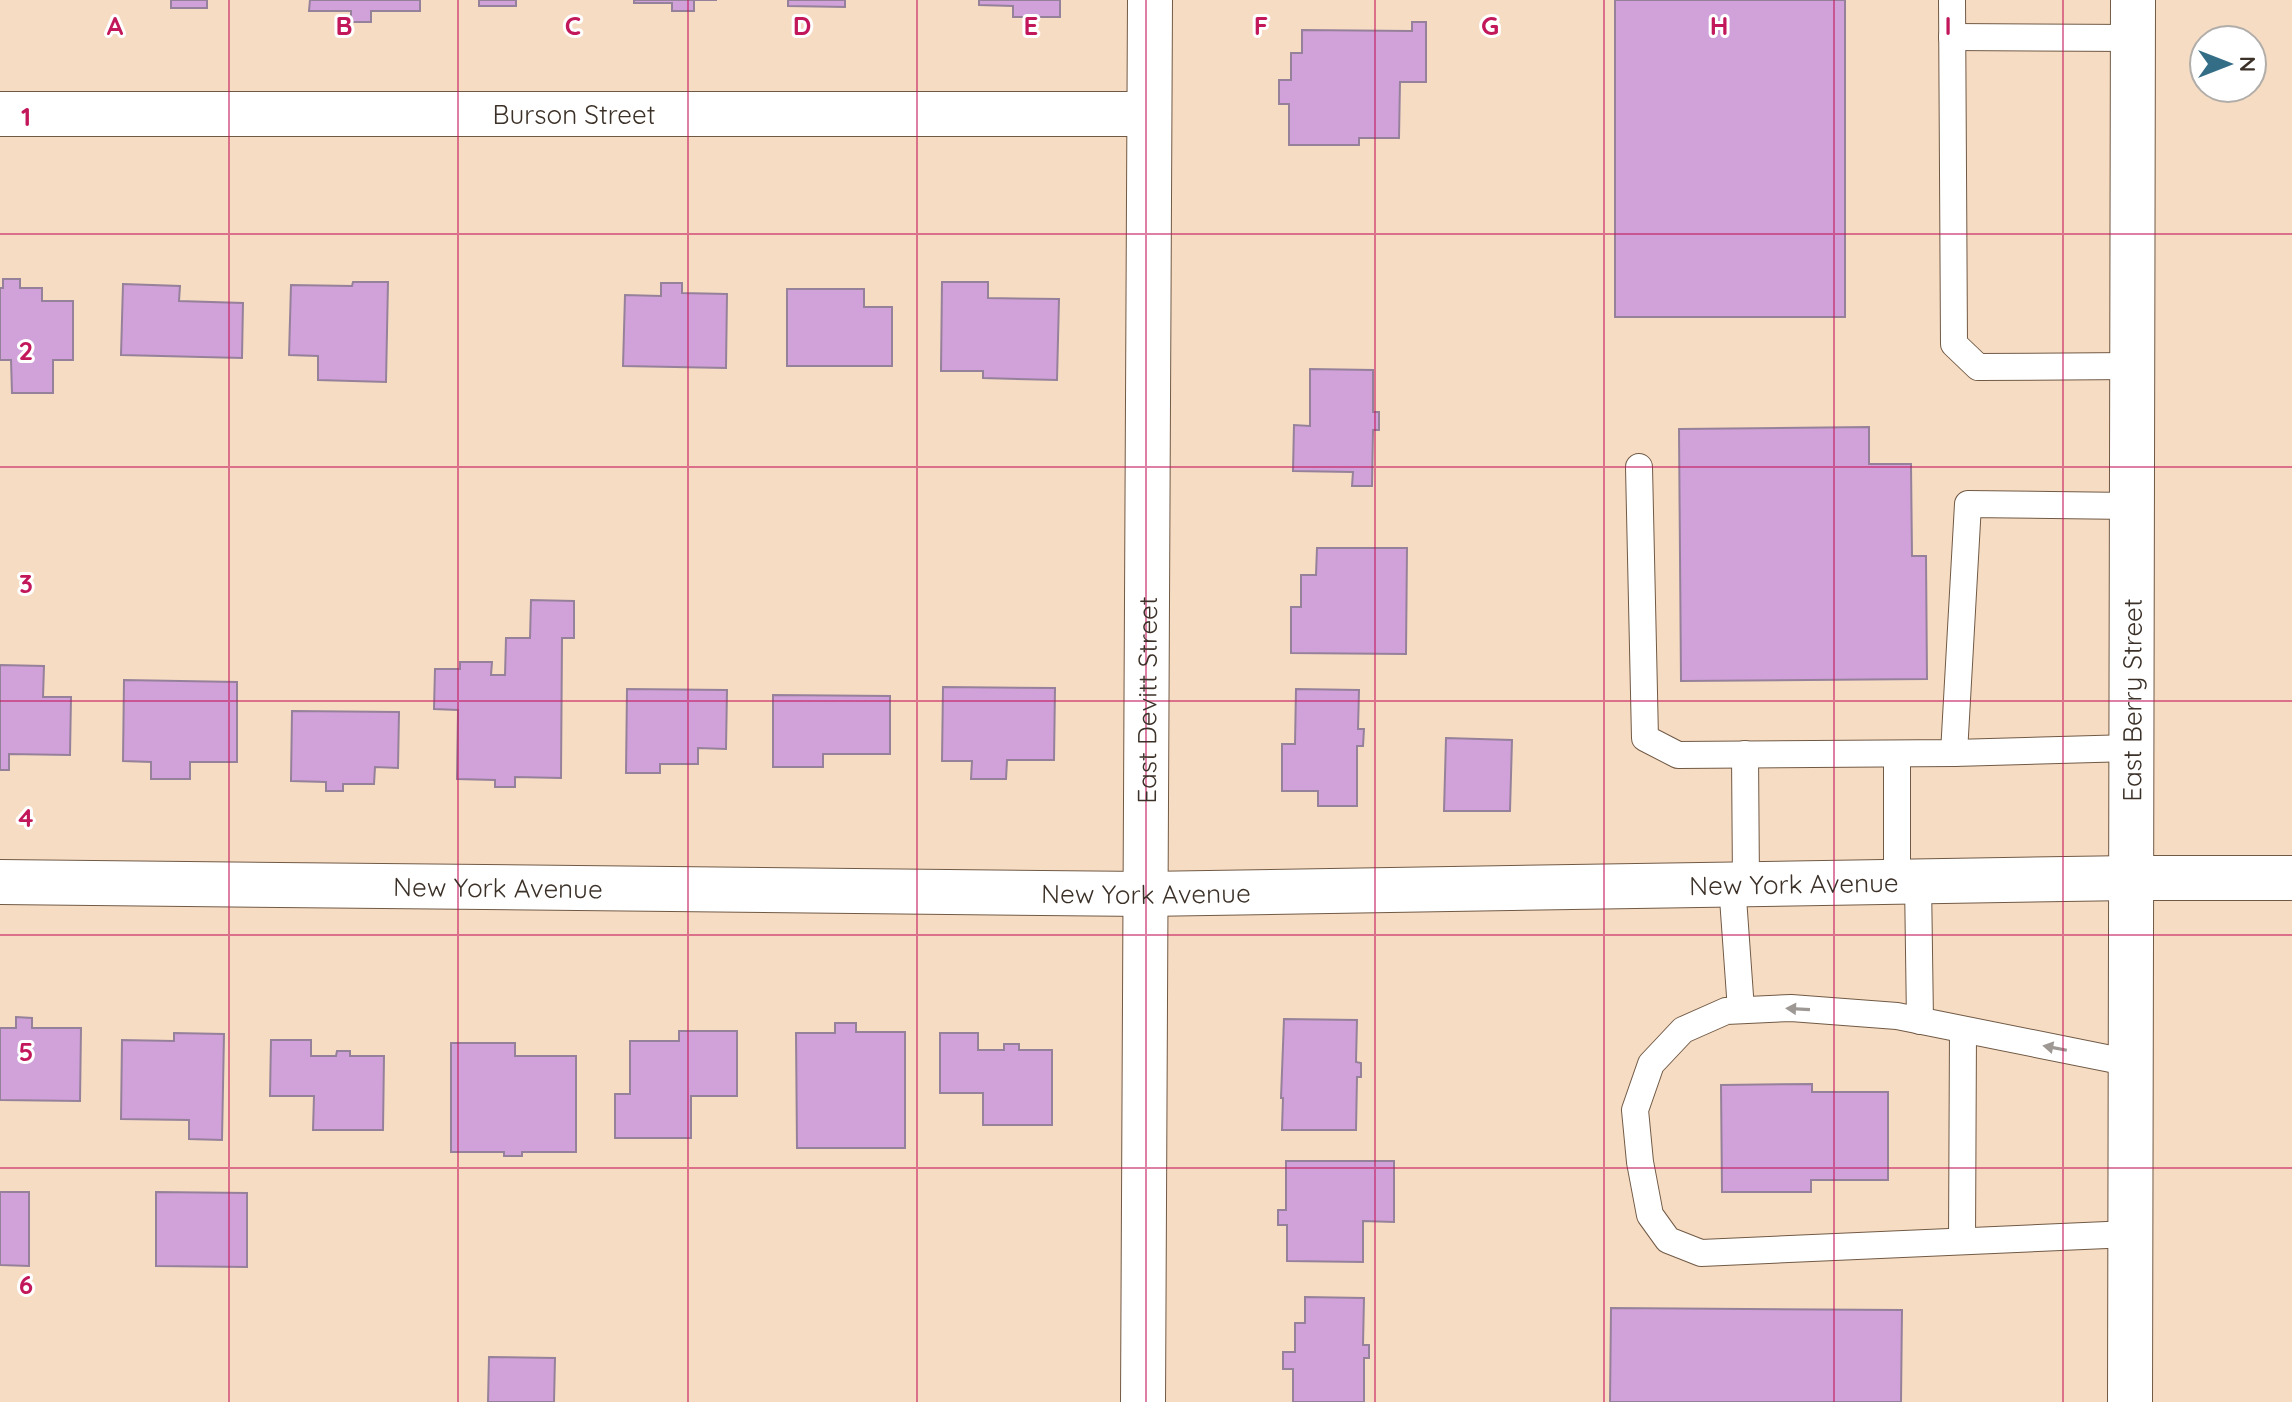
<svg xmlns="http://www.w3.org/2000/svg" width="2292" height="1402" font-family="Quicksand,sans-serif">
  <rect width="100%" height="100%" fill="#f7dcc4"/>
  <!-- building -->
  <g fill="#d1a1da" stroke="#96819a" stroke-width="2">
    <rect x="171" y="0" width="36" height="8"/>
    <polygon points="310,0 420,0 420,11 371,11 371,22 351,22 351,11 309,11"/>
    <rect x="479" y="0" width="37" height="6"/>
    <polygon points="634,0 717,0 694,0 694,11 672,11 672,3 634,3"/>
    <polygon points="788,0 845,0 845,7 788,6"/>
    <polygon points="979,0 1060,0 1060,17 1013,17 1013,6 979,5"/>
    <rect x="1615" y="0" width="230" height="317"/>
    <polygon points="1412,22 1426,22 1426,82 1400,82 1399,138 1359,138 1359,145 1289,145 1289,104 1279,104 1279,80 1291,80 1291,53 1302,53 1302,30 1412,31"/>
    <polygon points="3,279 20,279 20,288 42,288 42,301 73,301 73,360 53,360 53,393 12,393 11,360 0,360 0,288 3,288"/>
    <polygon points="353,282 388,282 386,382 318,380 318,356 289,355 291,285 352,286"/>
    <polygon points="942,282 988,282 988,298 1059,299 1057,380 983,378 983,371 941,371"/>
    <polygon points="661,283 682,283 682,293 727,294 726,368 623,366 625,295 661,296"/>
    <polygon points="123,284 180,286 179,301 243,303 242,358 121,355"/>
    <polygon points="787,289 864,289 864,307 892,307 892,366 787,366"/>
    <polygon points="1310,369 1373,370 1373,412 1379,412 1379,430 1373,430 1372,486 1352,486 1353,472 1293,471 1294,425 1310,426"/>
    <polygon points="1869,427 1869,464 1911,464 1912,556 1926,556 1927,679 1681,681 1679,429"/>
    <polygon points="1317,548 1407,548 1406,654 1291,653 1291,607 1301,607 1301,575 1316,575"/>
    <polygon points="531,600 574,601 574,638 562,638 561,778 515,777 515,787 495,787 495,780 457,779 458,710 434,709 435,669 460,669 460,662 492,662 491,675 505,675 506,638 530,638"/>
    <polygon points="0,665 44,666 43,697 71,697 70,755 9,754 9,770 0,770"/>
    <polygon points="124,680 237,682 237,762 190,762 190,779 151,779 151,762 123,761"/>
    <polygon points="943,687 1055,688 1054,760 1007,760 1006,779 971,779 972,761 942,761"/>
    <polygon points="627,689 727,690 726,749 698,748 698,764 660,764 660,773 626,773"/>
    <polygon points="1296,689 1359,690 1358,729 1364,729 1363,746 1357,746 1357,806 1318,806 1318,791 1282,791 1282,744 1295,744"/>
    <polygon points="773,695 890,696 890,754 823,754 823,767 773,767"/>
    <polygon points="292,711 399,712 398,768 375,767 374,784 343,784 343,791 326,791 326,782 291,781"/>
    <polygon points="1446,738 1512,740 1510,811 1444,811"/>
    <polygon points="16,1017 32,1018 32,1028 81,1028 80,1101 0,1100 0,1028 16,1028"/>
    <polygon points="1284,1019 1357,1020 1356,1062 1361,1063 1361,1077 1357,1077 1356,1130 1282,1130 1283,1098 1281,1098"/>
    <polygon points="835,1023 856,1023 856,1032 905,1032 905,1148 797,1148 796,1033 835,1033"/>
    <polygon points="679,1031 737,1031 737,1096 691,1096 691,1138 615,1138 615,1094 630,1094 630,1041 679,1041"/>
    <polygon points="174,1033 224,1034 222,1140 189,1139 189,1120 121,1119 122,1040 174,1041"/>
    <polygon points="940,1033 978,1033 978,1050 1004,1050 1004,1044 1019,1044 1019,1050 1052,1050 1052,1125 983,1125 983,1093 940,1093"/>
    <polygon points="271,1040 311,1040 311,1056 336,1056 337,1051 350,1051 350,1056 384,1056 383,1130 313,1130 314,1096 270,1096"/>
    <polygon points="451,1043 515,1043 515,1056 576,1056 576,1152 522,1152 522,1156 504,1156 504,1152 451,1152"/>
    <polygon points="1812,1084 1812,1092 1888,1092 1888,1180 1811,1180 1811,1192 1722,1192 1721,1085"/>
    <polygon points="1286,1161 1394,1161 1394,1222 1363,1221 1363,1262 1287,1261 1287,1225 1278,1225 1278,1210 1286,1210"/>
    <polygon points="0,1192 29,1192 29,1266 0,1265"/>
    <polygon points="156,1192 247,1193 247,1267 156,1266"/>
    <polygon points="1305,1297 1364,1298 1363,1345 1369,1345 1369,1358 1364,1358 1364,1402 1293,1402 1293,1369 1283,1369 1283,1352 1295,1352 1295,1323 1305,1323"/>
    <polygon points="1611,1308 1902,1310 1901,1402 1610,1402"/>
    <polygon points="489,1357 555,1358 554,1402 488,1402"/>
  </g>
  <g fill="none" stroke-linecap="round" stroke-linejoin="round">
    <defs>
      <g id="lane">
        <polyline points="1952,0 1954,344 1978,367 2131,366"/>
        <polyline points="1952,37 2132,38"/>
        <polyline points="1639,467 1645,738 1678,755 1954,753 1968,504 2131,506"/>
        <polyline points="1954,753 2131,748"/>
        <polyline points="1745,754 1746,884"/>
        <polyline points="1897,754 1897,882"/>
        <polyline points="1918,881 1920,1021"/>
        <polyline points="1732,884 1741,1010"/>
        <polyline points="2130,1234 1701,1253 1668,1240 1650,1215 1640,1162 1635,1110 1651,1064 1683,1030 1726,1011 1791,1008 1897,1016 2131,1063"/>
        <polyline points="1962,1241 1963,1030"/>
      </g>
      <g id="street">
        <path id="s1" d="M0,114H1149"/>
        <path id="s2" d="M0,882L1145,894L2131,878H2292"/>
        <path id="s3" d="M1143,1402L1150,0"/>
      </g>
      <g id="secondary">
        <path id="s4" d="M2130,1402L2133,0"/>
      </g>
    </defs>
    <!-- lane casing -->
    <use href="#lane" stroke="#715a45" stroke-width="28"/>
    <!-- street casing -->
    <use href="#street" stroke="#715a45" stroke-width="46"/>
    <!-- secondary casing -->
    <use href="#secondary" stroke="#715a45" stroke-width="46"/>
    <!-- lane -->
    <use href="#lane" stroke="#fff" stroke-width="26"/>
    <!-- street -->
    <use href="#street" stroke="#fff" stroke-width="44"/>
    <!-- secondary -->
    <use href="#secondary" stroke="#fff" stroke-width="44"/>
  </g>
  <!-- one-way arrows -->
  <defs><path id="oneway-solid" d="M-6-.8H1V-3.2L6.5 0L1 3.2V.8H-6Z" transform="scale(2)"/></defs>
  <g fill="#9e9894">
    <use href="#oneway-solid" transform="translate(1798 1009) rotate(-177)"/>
    <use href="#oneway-solid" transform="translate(2055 1048) rotate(-169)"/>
  </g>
  <!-- grid -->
  <path fill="none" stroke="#c2185b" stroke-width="2" stroke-opacity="0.55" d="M229,0V1402M458,0V1402M688,0V1402M917,0V1402M1146,0V1402M1375,0V1402M1604,0V1402M1834,0V1402M2063,0V1402M0,234H2292M0,467H2292M0,701H2292M0,935H2292M0,1168H2292"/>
  <g text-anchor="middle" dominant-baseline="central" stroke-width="6" stroke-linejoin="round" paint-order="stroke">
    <!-- street labels -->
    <g font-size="26" fill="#3c3128" stroke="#fff">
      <text stroke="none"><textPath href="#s1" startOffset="574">Burson Street</textPath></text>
      <text stroke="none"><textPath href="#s3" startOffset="702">East Devitt Street</textPath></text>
      <text stroke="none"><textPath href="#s4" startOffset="702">East Berry Street</textPath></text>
      <text stroke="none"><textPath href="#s2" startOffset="1794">New York Avenue</textPath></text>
      <text stroke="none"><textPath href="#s2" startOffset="498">New York Avenue</textPath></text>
      <text stroke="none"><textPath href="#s2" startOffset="1146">New York Avenue</textPath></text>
    </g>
  </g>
  <g font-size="26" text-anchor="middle" font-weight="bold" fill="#c2185b" stroke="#fff" stroke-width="6" stroke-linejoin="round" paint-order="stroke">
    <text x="115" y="35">A</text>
    <text x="344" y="35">B</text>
    <text x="573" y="35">C</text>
    <text x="802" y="35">D</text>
    <text x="1031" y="35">E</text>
    <text x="1261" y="35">F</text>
    <text x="1490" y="35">G</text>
    <text x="1719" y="35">H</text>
    <text x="1948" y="35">I</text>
    <text x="26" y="126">1</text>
    <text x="26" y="360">2</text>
    <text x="26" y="593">3</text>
    <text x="26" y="827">4</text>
    <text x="26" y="1061">5</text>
    <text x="26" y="1294">6</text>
  </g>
  <!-- north arrow -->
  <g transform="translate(2228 64) rotate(90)"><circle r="38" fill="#ffffff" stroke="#b1ada9" stroke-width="2"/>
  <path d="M0-6L14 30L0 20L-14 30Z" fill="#346d86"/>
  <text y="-12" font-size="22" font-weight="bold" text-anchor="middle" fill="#3c3128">N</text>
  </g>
</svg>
